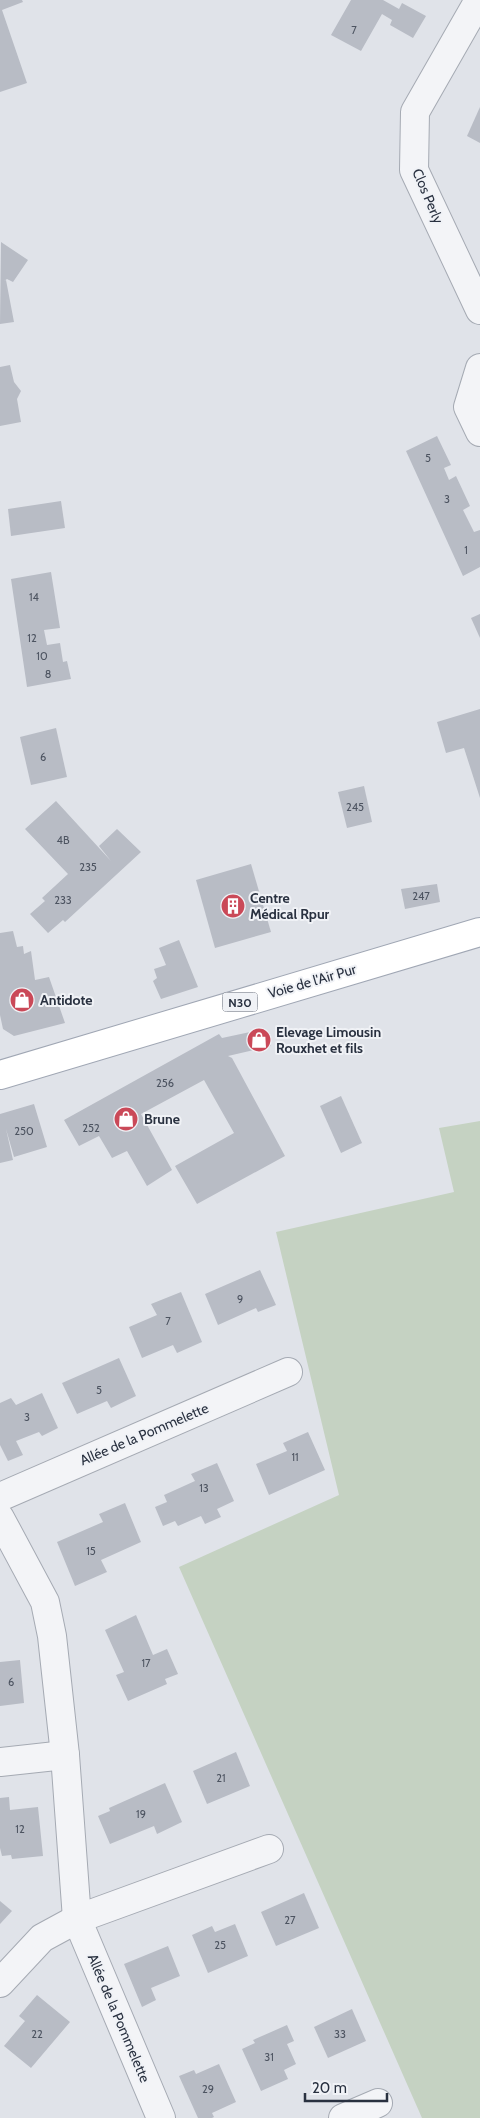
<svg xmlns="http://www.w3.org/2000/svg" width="480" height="2118" font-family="Cabin,sans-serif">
  <rect width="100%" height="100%" fill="#e0e3e9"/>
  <!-- green -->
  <polygon fill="#c5d2c2" points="480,1121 480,2118 422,2118 179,1567 339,1495 276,1232 454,1192 439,1128"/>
  <!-- building -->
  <g fill="#b8bcc5">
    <polygon points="0,0 22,0 23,2 2,10 27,83 0,92"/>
    <polygon points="351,0 383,0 399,9 402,3 426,16 413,38 390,25 392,20 382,14 361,51 331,35"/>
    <polygon points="480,107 480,143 467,136"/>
    <polygon points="1,242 28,260 13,282 7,279 4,281 6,280 14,322 0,324"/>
    <polygon points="10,365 14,382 21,391 17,399 21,422 0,426 0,367"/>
    <polygon points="437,436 451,465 444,468 449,480 456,476 470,506 463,510 474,532 480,530 480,567 463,576 406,451"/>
    <polygon points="61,501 65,528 11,536 8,509"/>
    <polygon points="51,572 60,628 44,630 47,645 60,643 63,662 67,661 71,679 27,687 11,579"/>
    <polygon points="480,614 480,638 471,618"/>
    <polygon points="480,709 480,798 464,748 446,753 437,722"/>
    <polygon points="56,728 67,777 31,785 20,737"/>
    <polygon points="364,786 372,822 347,828 338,792"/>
    <polygon points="56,801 111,861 99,846 117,829 141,852 65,922 63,920 48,933 30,914 45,901 42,898 68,874 25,829"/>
    <polygon points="251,864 271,932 215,948 196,880"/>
    <polygon points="437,884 440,902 405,909 401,889"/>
    <polygon points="13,931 17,947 23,946 24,954 31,951 35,980 49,977 65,1023 14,1036 3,1029 0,1015 0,933"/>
    <polygon points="179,940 198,987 161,999 153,981 157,978 154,969 166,965 159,948"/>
    <polygon points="264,1029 271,1046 228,1056 232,1058 285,1156 197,1204 175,1166 234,1133 204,1080 141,1114 172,1170 147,1186 127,1151 112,1158 99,1136 79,1146 64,1120 219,1034 222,1038"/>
    <polygon points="341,1096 362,1143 341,1153 320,1106"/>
    <polygon points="34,1104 47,1147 14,1157 6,1129 13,1160 0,1163 0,1114"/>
    <polygon points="260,1270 276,1305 258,1312 256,1308 218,1325 205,1294"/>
    <polygon points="181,1292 202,1342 177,1353 173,1345 142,1358 129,1327 157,1315 151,1304"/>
    <polygon points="119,1358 136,1396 111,1408 107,1401 77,1414 62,1383"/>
    <polygon points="42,1393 58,1428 42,1436 39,1432 16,1441 23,1455 8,1461 0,1445 0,1403 11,1398 16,1405"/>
    <polygon points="308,1432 325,1470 269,1495 256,1464 287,1451 283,1443"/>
    <polygon points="217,1463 234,1501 217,1509 221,1517 205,1524 201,1516 178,1526 175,1521 163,1526 155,1507 167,1502 164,1495 195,1481 191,1474"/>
    <polygon points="125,1503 141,1542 101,1560 107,1572 75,1586 57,1542 103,1522 99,1514"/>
    <polygon points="136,1615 153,1655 167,1649 178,1674 165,1679 167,1684 128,1701 116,1675 124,1672 105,1630"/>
    <polygon points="20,1660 24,1703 0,1706 0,1662"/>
    <polygon points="236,1752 250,1786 207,1804 193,1771"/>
    <polygon points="165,1783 182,1822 157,1834 154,1826 110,1844 98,1816 110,1811 109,1808"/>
    <polygon points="9,1797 10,1810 38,1807 43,1856 12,1859 11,1855 2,1856 0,1848 0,1798"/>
    <polygon points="304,1893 319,1928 276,1946 261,1912"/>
    <polygon points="0,1901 12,1911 0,1924"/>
    <polygon points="235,1924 248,1956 208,1973 192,1935 212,1926 215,1932"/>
    <polygon points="168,1946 180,1976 151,1988 156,2000 142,2007 124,1964"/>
    <polygon points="37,1995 70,2022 31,2068 4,2046 25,2021 19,2016"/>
    <polygon points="352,2009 366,2041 328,2058 314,2027"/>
    <polygon points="287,2025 294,2041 287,2044 296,2064 284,2070 288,2079 261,2091 242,2049 255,2043 253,2040"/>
    <polygon points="219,2064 236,2102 212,2113 214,2117 212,2118 198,2118 179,2076 194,2070 196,2074"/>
  </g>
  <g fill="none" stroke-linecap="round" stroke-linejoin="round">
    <defs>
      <g id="minor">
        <polyline points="479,0 415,112 414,170 480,310"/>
        <polyline points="480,368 468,407 480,432"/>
        <polyline points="0,1497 288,1372"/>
        <polyline points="0,1518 45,1602 52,1636 65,1755 77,1919 161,2118"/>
        <polyline points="0,1762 65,1755"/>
        <polyline points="0,1983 42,1938 77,1919 269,1849"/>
        <polyline points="343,2118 378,2103"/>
      </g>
      <polyline id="major" points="0,1075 480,932"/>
    </defs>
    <!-- minor casing -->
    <use href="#minor" stroke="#a5aab3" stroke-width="30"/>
    <!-- major casing -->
    <use href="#major" stroke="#a0a7b4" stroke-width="30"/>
    <!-- minor -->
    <use href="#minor" stroke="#f3f4f7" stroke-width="28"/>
    <!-- major -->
    <use href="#major" stroke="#fff" stroke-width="28"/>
  </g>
  <!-- icons -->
  <defs>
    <symbol id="building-disc" viewBox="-11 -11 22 22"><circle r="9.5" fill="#ca4958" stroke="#f0f2f6"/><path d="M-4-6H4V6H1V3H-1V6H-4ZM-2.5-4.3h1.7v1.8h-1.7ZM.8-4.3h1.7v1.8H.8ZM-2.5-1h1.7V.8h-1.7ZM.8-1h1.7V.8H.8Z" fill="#fff"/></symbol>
    <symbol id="shop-disc" viewBox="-11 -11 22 22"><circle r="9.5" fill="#ca4958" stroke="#f0f2f6"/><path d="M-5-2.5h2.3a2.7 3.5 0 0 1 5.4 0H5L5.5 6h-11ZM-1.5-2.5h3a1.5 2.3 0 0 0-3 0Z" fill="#fff"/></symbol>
  </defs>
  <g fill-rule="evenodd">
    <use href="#building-disc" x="219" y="892" width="28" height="28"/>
    <use href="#shop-disc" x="8" y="986" width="28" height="28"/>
    <use href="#shop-disc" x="245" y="1026" width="28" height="28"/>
    <use href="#shop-disc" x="112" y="1105" width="28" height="28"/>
  </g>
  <g text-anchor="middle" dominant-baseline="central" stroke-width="4" stroke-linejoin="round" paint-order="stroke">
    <!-- number labels -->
    <g font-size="11" fill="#4d5461">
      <text x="354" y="30">7</text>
      <text x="428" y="458">5</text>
      <text x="447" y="499">3</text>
      <text x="466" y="550">1</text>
      <text x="34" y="597">14</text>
      <text x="32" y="638">12</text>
      <text x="42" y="656">10</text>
      <text x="48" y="674">8</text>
      <text x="43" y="757">6</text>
      <text x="355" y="807">245</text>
      <text x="63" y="840">4B</text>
      <text x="88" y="867">235</text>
      <text x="421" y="896">247</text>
      <text x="63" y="900">233</text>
      <text x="165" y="1083">256</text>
      <text x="91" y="1128">252</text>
      <text x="24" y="1131">250</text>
      <text x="240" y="1299">9</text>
      <text x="168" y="1321">7</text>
      <text x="99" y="1390">5</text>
      <text x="27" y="1417">3</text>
      <text x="295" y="1457">11</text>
      <text x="204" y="1488">13</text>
      <text x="91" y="1551">15</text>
      <text x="146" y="1663">17</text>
      <text x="11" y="1682">6</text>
      <text x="221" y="1778">21</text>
      <text x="141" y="1814">19</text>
      <text x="20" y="1829">12</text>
      <text x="290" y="1920">27</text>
      <text x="220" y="1945">25</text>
      <text x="37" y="2034">22</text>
      <text x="340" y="2034">33</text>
      <text x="269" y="2057">31</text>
      <text x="208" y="2089">29</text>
    </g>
    <!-- shield labels -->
    <rect fill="#f0f2f6" stroke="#656b77" stroke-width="1" x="222.5" y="992.5" width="35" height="19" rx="4"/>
    <g font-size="12" font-weight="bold" fill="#293140">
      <text x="240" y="1002">N30</text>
    </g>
    <!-- street labels -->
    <g font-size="14" fill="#293140" stroke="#f0f2f6">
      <text transform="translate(428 196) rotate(67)">Clos Perly</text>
      <text transform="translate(312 981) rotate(-16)">Voie de l'Air Pur</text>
      <text transform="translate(144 1434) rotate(-23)">Allée de la Pommelette</text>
      <text transform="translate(119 2018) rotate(67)">Allée de la Pommelette</text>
    </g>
    <!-- poi labels -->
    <g font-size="14" font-weight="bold" fill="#293140" stroke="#f0f2f6" text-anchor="start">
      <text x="250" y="898">Centre<tspan x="250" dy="16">Médical Rpur</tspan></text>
      <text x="40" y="1000">Antidote</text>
      <text x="276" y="1032">Elevage Limousin<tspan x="276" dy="16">Rouxhet et fils</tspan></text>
      <text x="144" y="1119">Brune</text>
    </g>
  </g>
  <!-- scale -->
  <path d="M305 2093v8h82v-8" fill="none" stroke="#293140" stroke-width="2.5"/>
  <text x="312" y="2093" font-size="15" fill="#293140" stroke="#f0f2f6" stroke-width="4" paint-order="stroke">20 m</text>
</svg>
